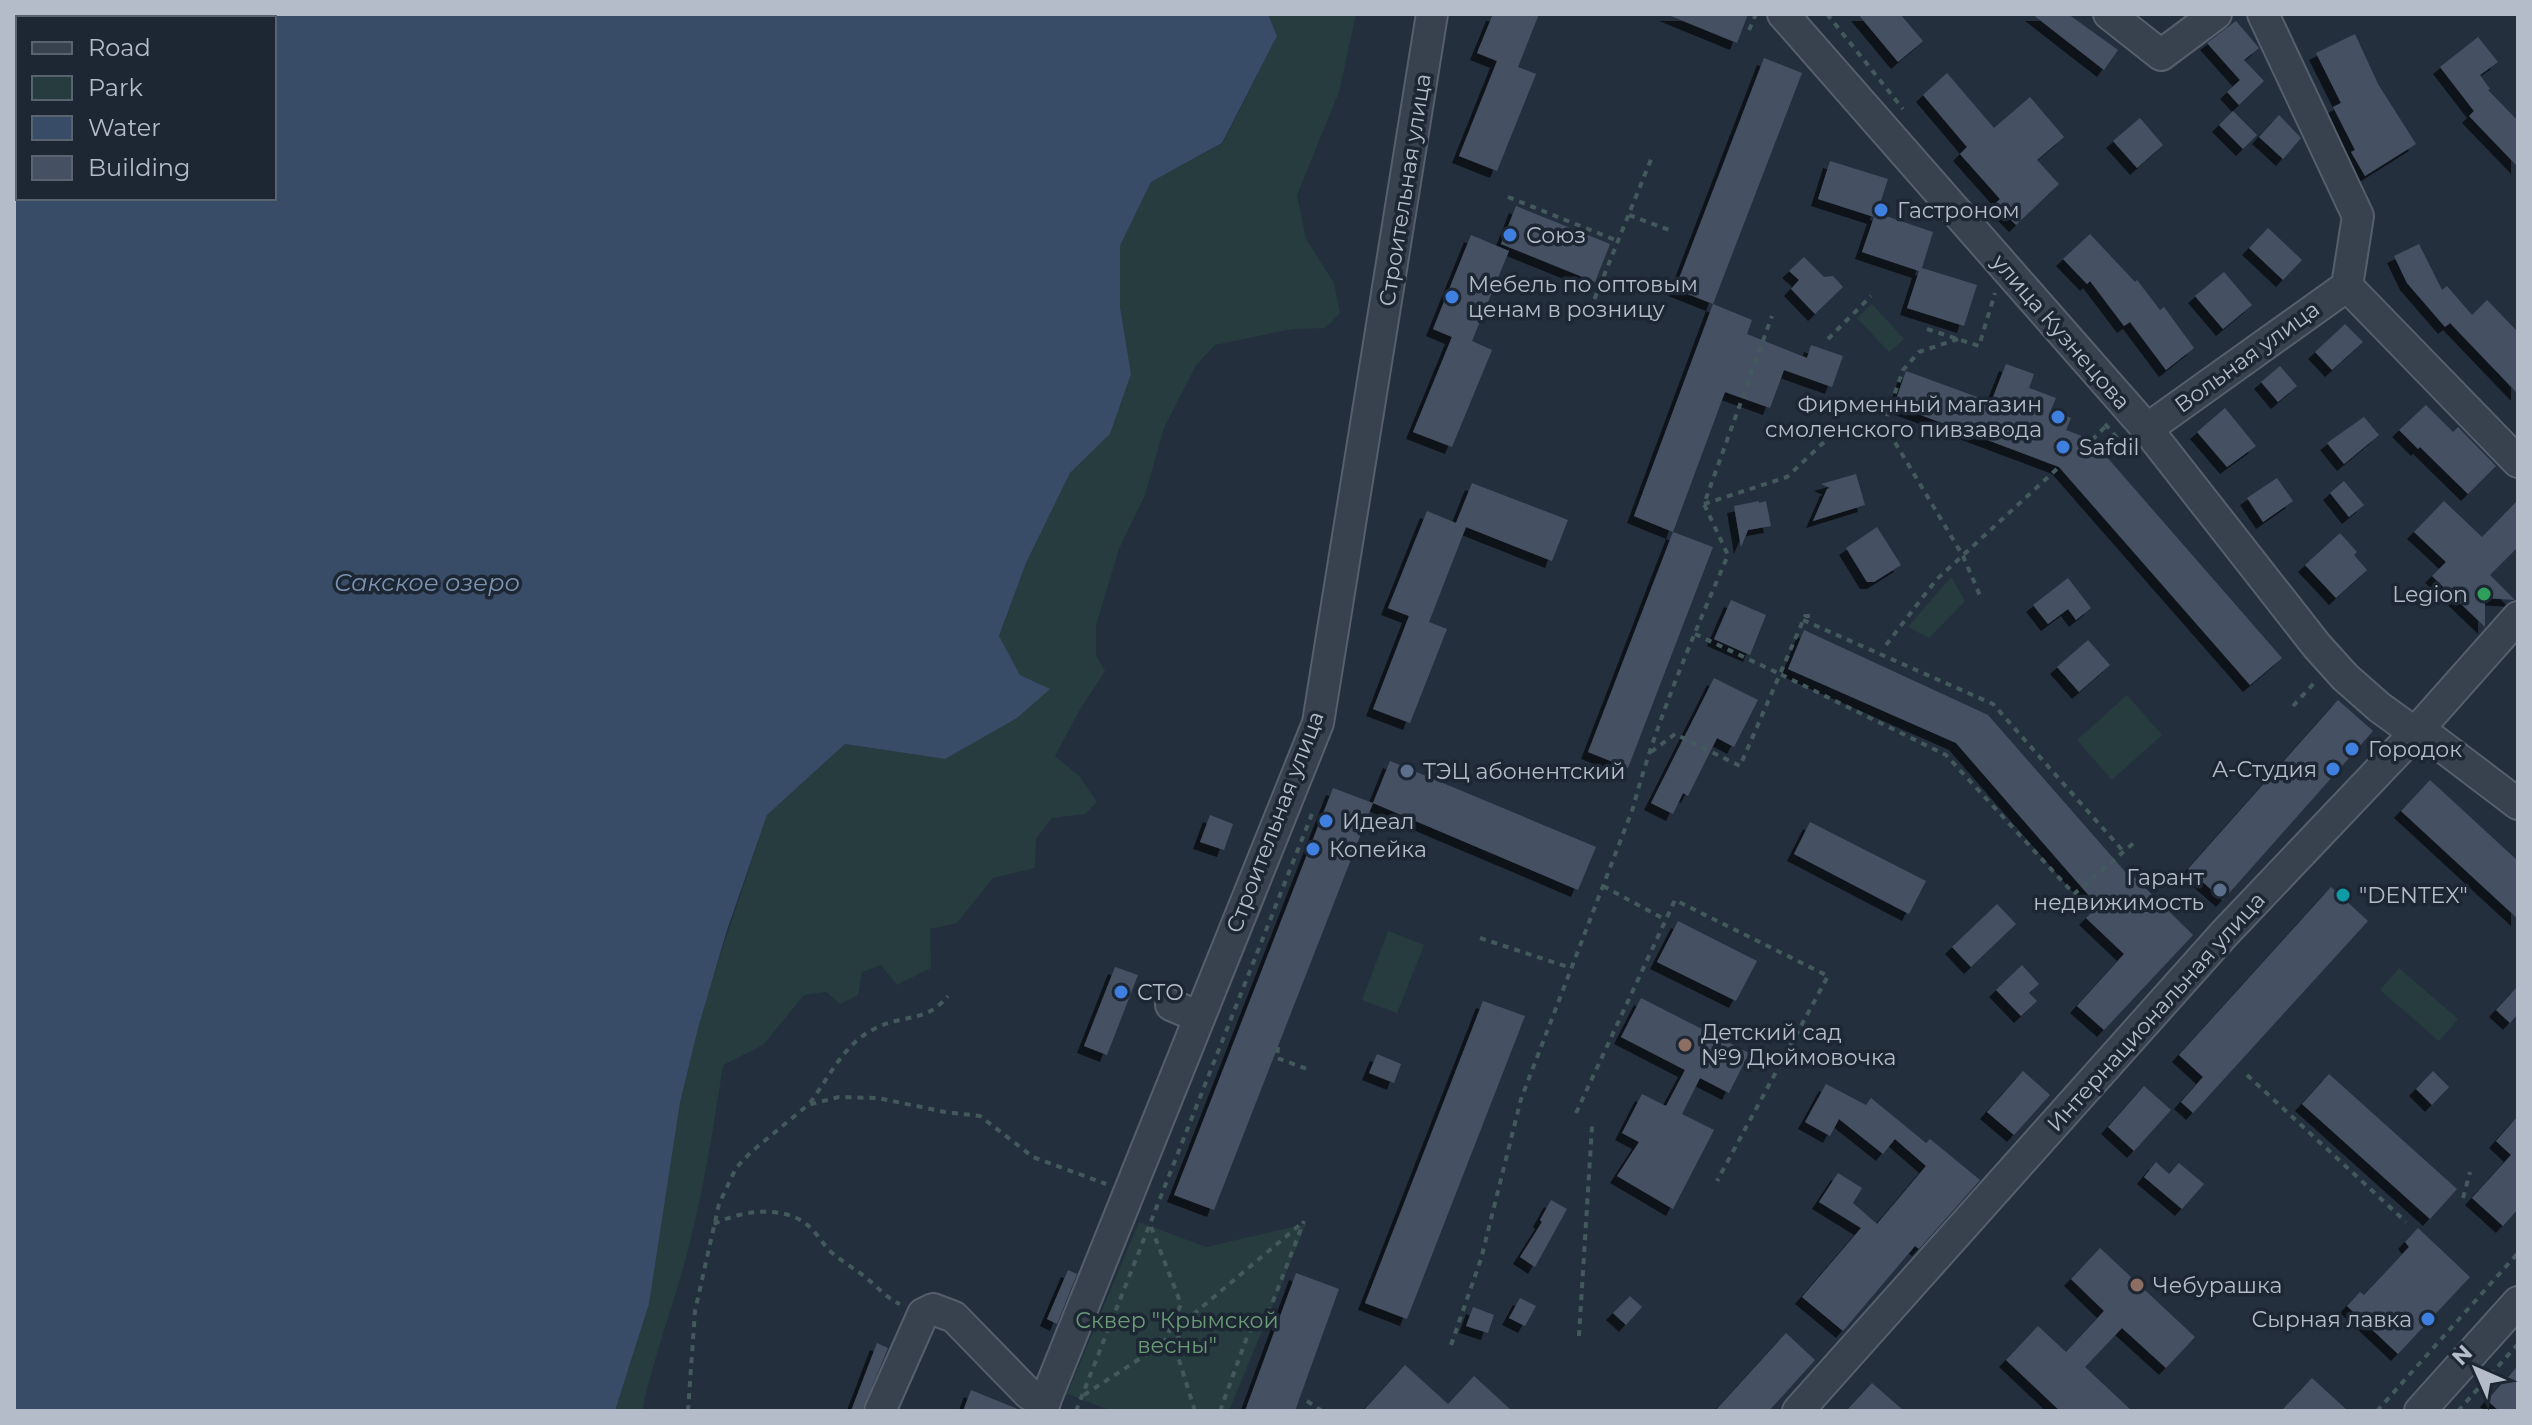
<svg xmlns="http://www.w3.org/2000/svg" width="2532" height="1425" font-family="Montserrat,sans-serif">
  <defs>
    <filter id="shadow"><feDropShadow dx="-7" dy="7" stdDeviation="0" flood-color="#0009"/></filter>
  </defs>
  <rect width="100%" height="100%" fill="#242f3e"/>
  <!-- green -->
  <g fill="#263c3f">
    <path d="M1268,14H1356L1339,92L1297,195L1306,239L1334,283L1340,313L1325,328L1292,329L1215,345L1196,365L1164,428L1145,495L1119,549L1096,625V656L1105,671L1078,713L1055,756L1080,777L1097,802L1085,814L1052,818L1036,839L1035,868L993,878L957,923L930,929L931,968L897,985L881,965L862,972L858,995L840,1004L826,992L804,995L763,1045L723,1065C713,1130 703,1194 686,1258C672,1309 653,1359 642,1411H615L649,1304L680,1103L690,1060L591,822L708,992L767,815L845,744L945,759L1049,689L1020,675L999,637L1026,563L1070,473L1110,434L1131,374L1120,307V246L1151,182L1223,143L1277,36Z"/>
    <polygon points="1872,304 1904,339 1889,352 1857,318"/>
    <polygon points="1951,577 1965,601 1929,638 1908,627"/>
    <polygon points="2127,695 2162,735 2112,780 2077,740"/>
    <polygon points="1388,931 1424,945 1397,1013 1362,1000"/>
    <polygon points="2399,968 2458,1019 2439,1041 2380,990"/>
    <polygon points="1139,1222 1206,1247 1306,1224 1229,1411 1112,1411 1067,1394"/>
  </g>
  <!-- water -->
  <path fill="#394c67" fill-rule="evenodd" d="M14,14H1268L1277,36L1222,143L1151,182L1120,246V307L1131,374L1110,434L1070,473L1026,563L999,636L1020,675L1050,689L1017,718L945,759L845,744L767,815L727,930L698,1028L680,1103L649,1304L615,1411H14ZM18,18H274V198H18Z"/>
  <!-- building -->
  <g fill="#455162" filter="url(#shadow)">
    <polygon points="1493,14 1539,14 1518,67 1536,74 1497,171 1459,156 1497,61 1477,53"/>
    <polygon points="1666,14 1748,14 1737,43"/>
    <polygon points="1858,14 1900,14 1923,41 1898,62"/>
    <polygon points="2032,14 2068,14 2118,50 2104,70"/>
    <polygon points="2236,21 2259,48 2244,60 2264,81 2239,105 2227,92 2240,80 2207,43"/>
    <polygon points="2355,34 2378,84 2416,144 2365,176 2351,152 2355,150 2333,107 2341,103 2316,53"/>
    <polygon points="2478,37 2498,62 2480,75 2490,89 2488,90 2518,121 2518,167 2469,116 2474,111 2440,67"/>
    <polygon points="1764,58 1802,73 1713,304 1675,289"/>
    <polygon points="1947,73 1994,128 2030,97 2064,137 2037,160 2059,184 2016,225 1995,204 2000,199 1960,154 1967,147 1923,95"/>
    <polygon points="2233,111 2257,135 2243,149 2219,125"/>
    <polygon points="2279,115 2301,138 2283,159 2259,137"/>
    <polygon points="2140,118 2163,145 2137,168 2113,141"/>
    <polygon points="1830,161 1888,179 1877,213 1933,232 1922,268 1977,285 1964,326 1907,308 1919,271 1862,252 1874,217 1818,199"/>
    <polygon points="1516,206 1610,244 1595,282 1501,244"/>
    <polygon points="2268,228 2302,260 2283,280 2249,248"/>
    <polygon points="2090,234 2135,282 2137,280 2160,310 2164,307 2194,348 2166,370 2130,322 2124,326 2090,281 2087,284 2063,259"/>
    <polygon points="1471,235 1509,251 1472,341 1492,350 1452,447 1413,432 1452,337 1433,329"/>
    <polygon points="2419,244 2442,290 2447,286 2472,315 2487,300 2518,332 2518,394 2450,323 2445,327 2407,283 2394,256"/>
    <polygon points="1804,257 1824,277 1833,276 1843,287 1815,314 1791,289 1799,280 1789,271"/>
    <polygon points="2224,272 2252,305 2223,329 2195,296"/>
    <polygon points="1713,304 1752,320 1747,334 1807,358 1811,345 1843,356 1832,387 1784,370 1770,408 1725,392 1673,532 1634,516"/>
    <polygon points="2345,324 2363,342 2332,370 2315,352"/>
    <polygon points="2006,364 2034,374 2029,388 2056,398 2051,410 2071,418 2066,430 2092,440 2282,658 2250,685 2059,467 1894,405 1906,371 1991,402"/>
    <polygon points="2280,366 2297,386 2278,402 2261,382"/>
    <polygon points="2426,405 2453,432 2458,427 2496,466 2468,494 2420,447 2418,449 2399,430"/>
    <polygon points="2225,408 2256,446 2227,467 2197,432"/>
    <polygon points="2364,417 2379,435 2344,464 2327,443"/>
    <polygon points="1856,474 1865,505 1813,521 1827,489 1830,488 1821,484"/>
    <polygon points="2277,478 2293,501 2263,522 2247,498"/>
    <polygon points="2344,481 2364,505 2349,517 2330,493"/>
    <polygon points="1472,483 1568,520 1552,561 1466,527 1429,622 1447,629 1410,723 1373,709 1409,616 1388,608 1427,511 1456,523"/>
    <polygon points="2518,500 2518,547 2490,575 2515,600 2485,598 2485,627 2432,576 2446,562 2414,532 2444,501 2482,537"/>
    <polygon points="1759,501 1759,503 1766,501 1771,526 1748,530 1741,547 1734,506"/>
    <polygon points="1877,527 1901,565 1874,582 1867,582 1846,548"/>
    <polygon points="1673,532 1713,547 1628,768 1588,752"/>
    <polygon points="2340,533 2357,552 2354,555 2367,570 2336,598 2305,565"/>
    <polygon points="2068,578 2091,608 2076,620 2068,609 2048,624 2033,605"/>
    <polygon points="1731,600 1766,615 1750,655 1714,639"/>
    <polygon points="1804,630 1988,715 2128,875 2130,873 2193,935 2104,1030 2077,1006 2124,954 2086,918 2098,906 1956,743 1788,669"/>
    <polygon points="2088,640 2110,665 2079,692 2057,667"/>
    <polygon points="1714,678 1758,700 1734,747 1717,738 1688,796 1683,793 1673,814 1651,803"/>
    <polygon points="2338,700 2373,731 2223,900 2188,869"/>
    <polygon points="1390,761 1596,847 1578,890 1373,803"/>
    <polygon points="2430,780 2518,861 2518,919 2401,811"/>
    <polygon points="1333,788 1373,803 1214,1210 1174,1195"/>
    <polygon points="1210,815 1233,824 1224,850 1200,842"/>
    <polygon points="1810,822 1926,881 1909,914 1794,854"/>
    <polygon points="2331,887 2368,921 2193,1113 2181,1102 2203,1077 2179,1055"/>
    <polygon points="1997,904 2016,924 1971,967 1952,947"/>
    <polygon points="1678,921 1757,961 1736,1001 1657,962"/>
    <polygon points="2022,965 2039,984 2029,993 2037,1001 2021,1016 1996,990"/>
    <polygon points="1115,967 1138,975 1107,1055 1084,1046"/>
    <polygon points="2518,986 2518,1014 2510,1023 2496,1010"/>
    <polygon points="1641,998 1749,1053 1729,1093 1700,1078 1682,1114 1714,1130 1673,1209 1617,1176 1639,1142 1622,1133 1642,1094 1666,1106 1685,1070 1621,1037"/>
    <polygon points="1483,1001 1525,1016 1407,1319 1365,1303"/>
    <polygon points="1377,1054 1401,1064 1394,1083 1369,1073"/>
    <polygon points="2023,1071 2050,1095 2014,1135 1987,1112"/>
    <polygon points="2433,1071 2449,1087 2432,1105 2416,1089"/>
    <polygon points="2329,1074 2457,1189 2430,1219 2302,1104"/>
    <polygon points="1826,1084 1866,1105 1871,1098 1926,1143 1930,1139 1980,1180 1919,1249 1915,1246 1843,1331 1802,1297 1861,1228 1819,1202 1838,1173 1862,1188 1853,1203 1877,1224 1926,1166 1895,1139 1883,1154 1839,1119 1830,1136 1805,1122"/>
    <polygon points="2144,1086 2171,1110 2134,1151 2108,1127"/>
    <polygon points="2518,1116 2518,1209 2503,1226 2472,1198 2511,1155 2496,1141"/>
    <polygon points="2156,1162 2169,1174 2179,1163 2204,1184 2182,1209 2144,1177"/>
    <polygon points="1551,1200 1567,1209 1535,1267 1520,1257 1542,1222 1540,1220"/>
    <polygon points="2418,1228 2470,1277 2398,1354 2347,1306 2360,1292 2364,1295 2409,1247 2405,1242"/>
    <polygon points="2100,1248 2195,1337 2166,1368 2122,1328 2085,1367 2132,1411 2060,1411 2006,1360 2038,1326 2066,1352 2104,1311 2071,1279"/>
    <polygon points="1068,1270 1077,1274 1057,1324 1047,1319"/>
    <polygon points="1296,1273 1339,1289 1309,1372 1295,1411 1245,1411"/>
    <polygon points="1630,1296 1642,1307 1626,1325 1613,1313"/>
    <polygon points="1520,1298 1536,1306 1525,1326 1509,1318"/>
    <polygon points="1473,1307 1494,1315 1488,1333 1466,1326"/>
    <polygon points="1786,1333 1815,1360 1769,1411 1715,1411"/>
    <polygon points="877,1343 888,1348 862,1411 851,1411"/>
    <polygon points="1405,1365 1448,1404 1474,1376 1512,1411 1363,1411"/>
    <polygon points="2518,1366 2518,1411 2499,1411 2487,1400"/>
    <polygon points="2312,1378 2348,1411 2281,1411"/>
    <polygon points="1872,1383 1904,1411 1846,1411"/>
    <polygon points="971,1390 1020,1410 1020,1411 963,1411"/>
  </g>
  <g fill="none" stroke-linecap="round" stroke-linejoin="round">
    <defs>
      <g id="minor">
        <polyline points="1783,14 2147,429 2317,646 2345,677 2379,707 2415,733 2435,741 2518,804"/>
        <polyline points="2109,14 2161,55 2216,14"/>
        <polyline points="2263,14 2358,216 2347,286"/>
        <polyline points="2347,286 2518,462"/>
        <polyline points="2147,429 2347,286"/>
        <polyline points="1171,1005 1199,1017"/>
        <polyline points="880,1411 923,1314 933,1309 954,1317 1029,1394 1045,1402"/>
        <polyline points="1041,1411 1318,723 1432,14"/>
        <polyline points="1798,1411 2224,934 2415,733 2518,617"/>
        <polyline points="2420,1411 2518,1302"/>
      </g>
    </defs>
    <!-- minor casing -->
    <use href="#minor" stroke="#565f6c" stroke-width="34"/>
    <!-- path -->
    <g stroke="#44595c" stroke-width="4" stroke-dasharray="6 6" stroke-linecap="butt">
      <polyline points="1827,14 1903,109"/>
      <polyline points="1749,30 1756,14"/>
      <polyline points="1508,197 1618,241"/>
      <polyline points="1629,215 1669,230"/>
      <polyline points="1590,310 1652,157"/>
      <polyline points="1927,329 1979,346 1995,293"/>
      <polyline points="1828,339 1871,296"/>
      <polyline points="1958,339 1919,352 1903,370 1884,424 1963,556 1981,598"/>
      <polyline points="2105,424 2131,454"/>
      <polyline points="2092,440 2106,426"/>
      <polyline points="1704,504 1787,477 1840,427 1865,430 1884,424"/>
      <polyline points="1803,620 1993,704 2123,851"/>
      <polyline points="1695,634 1780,674 1805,616 1814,616"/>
      <polyline points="1886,645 1936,580 2059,467"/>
      <polyline points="2293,706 2315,682"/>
      <polyline points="1651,752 1675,734 1740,766 1780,674 1946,755 2074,894 2136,841"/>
      <polyline points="1603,886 1666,920"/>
      <polyline points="1480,938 1571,968"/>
      <polyline points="1278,1047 1277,1058 1307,1069"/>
      <polyline points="2247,1075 2406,1222"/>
      <path d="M810,1103C830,1076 844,1043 876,1028C904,1014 926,1023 948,996"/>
      <polyline points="1576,1113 1675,900 1828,976 1717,1181"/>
      <polyline points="2463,1198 2470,1172"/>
      <path d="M714,1224C740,1211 780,1205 805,1223C815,1230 821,1242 830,1251C841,1261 854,1268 865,1277C878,1287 886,1298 900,1304"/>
      <polyline points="1151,1227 1181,1304 1164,1343"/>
      <polyline points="1175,1319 1184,1322 1175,1347"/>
      <polyline points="1184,1322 1302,1223"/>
      <polyline points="1579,1336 1592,1126"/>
      <path d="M1451,1345L1481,1259L1521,1099L1633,808C1656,721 1693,637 1728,555L1704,504L1772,316"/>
      <polyline points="1084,1395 1164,1343 1175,1347 1195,1411"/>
      <polyline points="1307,1401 1322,1411"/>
      <polyline points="688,1411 695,1311 719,1204 736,1168 751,1152 808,1105 839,1097 878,1098 945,1112 980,1116 1033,1157 1106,1184"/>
      <polyline points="1076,1411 1312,814"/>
      <polyline points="1220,1411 1254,1318 1265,1322 1304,1221"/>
      <polyline points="2377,1411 2518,1253"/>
      <polyline points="2458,1411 2518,1344"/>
    </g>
    <!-- minor -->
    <use href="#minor" stroke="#38414e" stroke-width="30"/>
  </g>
  <!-- markers -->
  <g fill="#3f7fe0" stroke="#1d2633" stroke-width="3">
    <circle cx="1881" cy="210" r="8"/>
    <circle cx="1510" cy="235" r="8"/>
    <circle cx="1452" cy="297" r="8"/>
    <circle cx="2058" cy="417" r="8"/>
    <circle cx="2063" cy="447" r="8"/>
    <circle cx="2352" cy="749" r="8"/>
    <circle cx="2333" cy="769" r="8"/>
    <circle cx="1326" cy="821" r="8"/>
    <circle cx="1313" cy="849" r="8"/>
    <circle cx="1121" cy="992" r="8"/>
    <circle cx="2428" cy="1319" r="8"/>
  </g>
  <circle fill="#2e9e5b" stroke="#1d2633" stroke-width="3" cx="2484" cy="594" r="8"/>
  <g fill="#5c6f8a" stroke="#1d2633" stroke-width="3">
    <circle cx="1407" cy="771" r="8"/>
    <circle cx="2220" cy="890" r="8"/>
  </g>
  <circle fill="#0f9aa8" stroke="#1d2633" stroke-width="3" cx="2343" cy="895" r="8"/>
  <g fill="#8d6e63" stroke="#1d2633" stroke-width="3">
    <circle cx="1685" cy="1045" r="8"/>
    <circle cx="2137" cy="1285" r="8"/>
  </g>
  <g text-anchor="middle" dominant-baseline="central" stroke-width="7" stroke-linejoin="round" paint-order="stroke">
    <!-- street labels -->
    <g font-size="22" fill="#b4bcc9" stroke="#1d2633">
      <text transform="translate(1405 190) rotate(-81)">Строительная улица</text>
      <text transform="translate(2061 332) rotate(49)">улица Кузнецова</text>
      <text transform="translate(2247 357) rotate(-36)">Вольная улица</text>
      <text transform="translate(1275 822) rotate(-69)">Строительная улица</text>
      <text transform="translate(2156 1012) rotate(-48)">Интернациональная улица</text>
    </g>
    <!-- poi labels -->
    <g font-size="22" fill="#b4bcc9" stroke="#1d2633" text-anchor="start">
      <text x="1897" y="210">Гастроном</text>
      <text x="1526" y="235">Союз</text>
      <text x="1468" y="284">Мебель по оптовым<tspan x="1468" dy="25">ценам в розницу</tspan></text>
      <text x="2042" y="404" text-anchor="end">Фирменный магазин<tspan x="2042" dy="25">смоленского пивзавода</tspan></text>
      <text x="2079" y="447">Safdil</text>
      <text x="2468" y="594" text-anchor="end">Legion</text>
      <text x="2368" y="749">Городок</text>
      <text x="2317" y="769" text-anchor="end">А-Студия</text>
      <text x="1423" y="771">ТЭЦ абонентский</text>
      <text x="1342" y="821">Идеал</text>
      <text x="1329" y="849">Копейка</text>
      <text x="2204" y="877" text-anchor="end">Гарант<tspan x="2204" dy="25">недвижимость</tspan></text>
      <text x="2359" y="895">"DENTEX"</text>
      <text x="1137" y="992">СТО</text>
      <text x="1701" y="1032">Детский сад<tspan x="1701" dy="25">№9 Дюймовочка</tspan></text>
      <text x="2153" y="1285">Чебурашка</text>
      <text x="2412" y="1319" text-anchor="end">Сырная лавка</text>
    </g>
    <!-- park labels -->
    <g font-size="22" fill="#6b9a76" stroke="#1d2633">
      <text x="1177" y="1320">Сквер "Крымской<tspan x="1177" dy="25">весны"</tspan></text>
    </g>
    <!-- water labels -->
    <g font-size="24" font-style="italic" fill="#7c92b1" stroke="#1d2633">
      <text x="427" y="582">Сакское озеро</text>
    </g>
  </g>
  <!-- border -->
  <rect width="2532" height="1425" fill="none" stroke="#b4bcc9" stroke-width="32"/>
  <!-- legend -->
  <rect x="16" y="16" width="260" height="184" fill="#1d2633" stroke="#59626f" stroke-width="2"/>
  <rect x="32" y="42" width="40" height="12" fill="#38414e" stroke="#59626f" stroke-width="2"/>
  <text x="88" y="56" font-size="24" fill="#b4bcc9">Road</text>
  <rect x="32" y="76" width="40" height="24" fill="#263c3f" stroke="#59626f" stroke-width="2"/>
  <text x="88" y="96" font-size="24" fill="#b4bcc9">Park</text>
  <rect x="32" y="116" width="40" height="24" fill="#394c67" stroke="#59626f" stroke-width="2"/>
  <text x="88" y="136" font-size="24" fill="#b4bcc9">Water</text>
  <rect x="32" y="156" width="40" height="24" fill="#455162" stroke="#59626f" stroke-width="2"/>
  <text x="88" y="176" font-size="24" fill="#b4bcc9">Building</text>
  <!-- north arrow -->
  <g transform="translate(2476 1369) rotate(315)" stroke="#1d2633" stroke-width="6" paint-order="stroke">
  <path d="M0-6L14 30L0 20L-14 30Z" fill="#b4bcc9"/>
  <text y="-12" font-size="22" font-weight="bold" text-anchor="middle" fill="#b4bcc9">N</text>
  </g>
</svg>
